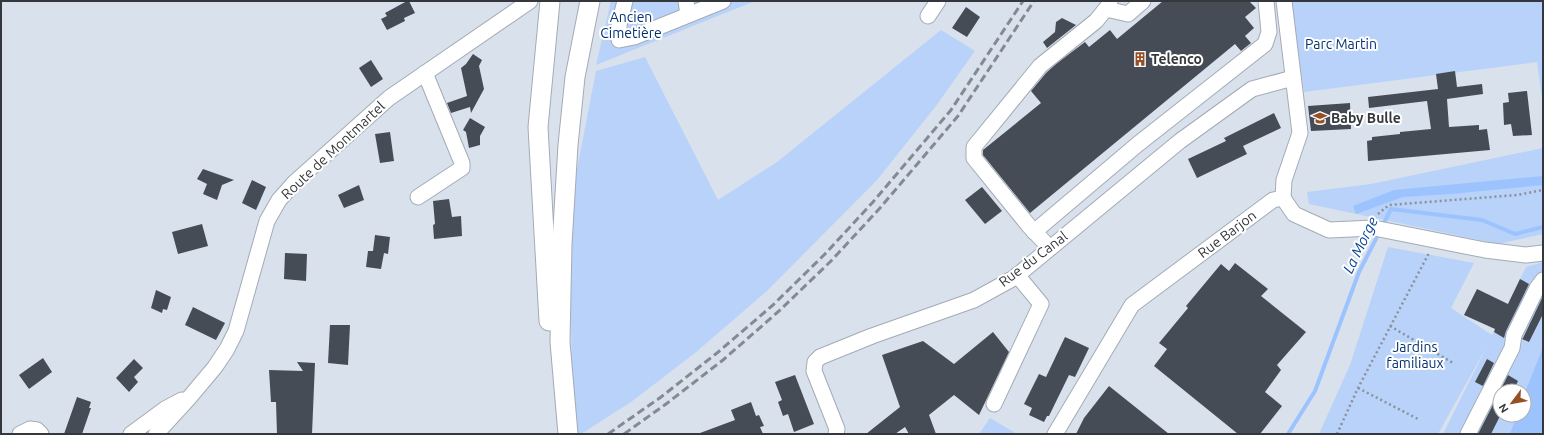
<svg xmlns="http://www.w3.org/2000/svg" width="1544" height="435" font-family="Ubuntu,sans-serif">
  <rect width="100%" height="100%" fill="#d9e1ec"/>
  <!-- green -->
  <g fill="#b8d2fa" fill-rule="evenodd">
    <polygon points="611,1 755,1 596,65"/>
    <polygon points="1290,1 1543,1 1543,105 1537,62 1304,92"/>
    <polygon points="941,30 975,51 936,106 877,180 768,290 695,353 631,402 581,434 575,434 572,375 569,211 596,71 645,57 718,200 777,162"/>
    <polygon points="1543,148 1543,234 1498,244 1309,204 1307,192 1371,184"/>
    <path d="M1388,247L1474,263L1451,308L1492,335L1526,267L1543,262V434H1443L1487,346L1438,434H1319L1350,365ZM1500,391H1524V415H1500Z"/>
    <polygon points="990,418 1017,434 979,434"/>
  </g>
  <!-- water -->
  <g fill="#9dc3fe">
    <polygon points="1543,176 1543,185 1451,194 1403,197 1356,214 1353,206 1394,190"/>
    <polygon points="1543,347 1543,434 1510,434 1517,415 1524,415 1524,395"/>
  </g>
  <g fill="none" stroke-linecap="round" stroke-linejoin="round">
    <!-- stream -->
    <g stroke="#9dc3fe" stroke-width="4">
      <polyline points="1382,227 1391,209 1482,220 1515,234 1543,227"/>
      <polyline points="1288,434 1315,391 1359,272 1379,233"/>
    </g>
  </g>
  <!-- building -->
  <g fill="#464c55">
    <polygon points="407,1 409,1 415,13 404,18 405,21 387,30 381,19 387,16 385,13"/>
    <polygon points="1163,1 1249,1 1256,8 1245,17 1254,28 1245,36 1251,43 1241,51 1235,44 1030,213 983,155 983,150 1041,103 1031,91 1046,73 1056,64 1085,42 1089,47 1110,30 1117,39"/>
    <polygon points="966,7 980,17 967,37 952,28"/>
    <polygon points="1062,18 1076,25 1047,48 1043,42 1055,32 1056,22"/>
    <polygon points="473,54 482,60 479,66 484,89 471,113 470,107 451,113 447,103 467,96 461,68 466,64"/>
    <polygon points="371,60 383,79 371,87 359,68"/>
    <polygon points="1455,71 1457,87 1482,84 1483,94 1447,99 1449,127 1479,125 1479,130 1487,129 1490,150 1368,161 1367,141 1372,140 1372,137 1400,134 1400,132 1431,129 1427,101 1369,108 1368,97 1438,89 1436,74"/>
    <polygon points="1527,91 1532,135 1513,136 1511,124 1504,125 1503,103 1509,102 1508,93"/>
    <polygon points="1350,103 1351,129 1311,131 1308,106"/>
    <polygon points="1274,113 1281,128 1243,146 1247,154 1197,178 1188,159 1226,141 1224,138"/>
    <polygon points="470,118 485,127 480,136 480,145 469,148 466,132 463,130"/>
    <polygon points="390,132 394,161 380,163 375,134"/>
    <polygon points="203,169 234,180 222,185 217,200 203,194 207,184 197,179"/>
    <polygon points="252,180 266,187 256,210 242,203"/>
    <polygon points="359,185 364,200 344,208 338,195"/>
    <polygon points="982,187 1002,211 985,224 965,200"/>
    <polygon points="449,199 452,217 461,216 462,236 434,239 433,225 435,224 433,201"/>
    <polygon points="202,224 208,246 178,254 172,232"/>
    <polygon points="375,235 390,237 388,254 384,253 381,269 366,267 368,251 373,251"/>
    <polygon points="285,253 307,254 306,281 284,279"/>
    <polygon points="1235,263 1268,289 1261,296 1306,332 1277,365 1281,370 1265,392 1282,406 1260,434 1238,434 1154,366 1167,349 1159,343 1188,308 1186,306 1221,264 1229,271"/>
    <polygon points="1520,279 1529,284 1506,331 1504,338 1494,332 1495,329 1464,315 1477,289 1508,304"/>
    <polygon points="156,290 171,297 167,310 163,309 162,313 151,308"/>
    <polygon points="1543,296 1543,314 1529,342 1522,339 1523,338"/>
    <polygon points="193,307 225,323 216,340 185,325"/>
    <polygon points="330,325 350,325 348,365 328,363"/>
    <polygon points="993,332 1009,352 979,415 954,395 929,415 936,434 909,434 905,427 895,434 866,434 900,407 882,355 923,341 954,364"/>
    <polygon points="1065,337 1089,348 1075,377 1069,375 1049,416 1047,416 1044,422 1029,415 1032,408 1024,404 1039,374 1046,377"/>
    <polygon points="43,358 52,372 29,389 19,375"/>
    <polygon points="134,359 143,368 134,377 138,382 129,392 116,378"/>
    <polygon points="1487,359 1494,363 1483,386 1475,382"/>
    <polygon points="297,362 315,363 312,434 277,434 276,402 271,402 269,370 303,371"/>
    <polygon points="795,375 814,424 794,432 788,414 783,416 778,402 782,400 775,382"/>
    <polygon points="1508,375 1518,381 1513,391 1500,391"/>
    <polygon points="1109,386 1169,434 1076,434 1084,418"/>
    <polygon points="1500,391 1500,416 1491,434 1478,434"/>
    <polygon points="77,397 91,402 89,408 91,408 82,434 64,434"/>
    <polygon points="751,402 756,416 759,415 764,426 760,427 763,434 700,434 700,433 735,420 731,410"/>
  </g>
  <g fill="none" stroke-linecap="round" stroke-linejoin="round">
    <defs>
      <g id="minor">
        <polyline points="625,1 619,25 619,40 634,37 723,1"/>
        <polyline points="686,1 688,15"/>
        <polyline points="1106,9 1128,14 1143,1"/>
        <polyline points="928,16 938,1"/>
        <polyline points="418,197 462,168 462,163 425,73"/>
        <polyline points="1283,198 1294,214 1329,230 1374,228 1485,250 1526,255 1543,253"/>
        <polyline points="1283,198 1284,180 1300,133 1284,1"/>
        <polyline points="1034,232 1138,144 1265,44 1269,32 1266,1"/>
        <polyline points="1050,248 1029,226 974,158 974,147 1040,66 1096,21 1109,5 1110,1"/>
        <polyline points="994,404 1041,304 1017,275"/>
        <polyline points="20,434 30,429 37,430 41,434"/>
        <polyline points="131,434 165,409 182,400"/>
        <polyline points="156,434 189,398 215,367 227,349 236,331 267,221 279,200 295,182 389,98 530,1"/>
        <polyline points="836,434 837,429 814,371 815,362 820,357 872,336 974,300 1014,278 1180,141 1252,89 1293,78"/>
        <polyline points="1055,434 1132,305 1273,200 1283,198"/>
        <polyline points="1468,434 1512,348 1514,335 1537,288 1543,280"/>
      </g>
      <g id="major">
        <polyline points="549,321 538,127 550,1"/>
        <polyline points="568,434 560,342 562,244 568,145 575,77 590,1"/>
      </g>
    </defs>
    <!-- minor casing -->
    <use href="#minor" stroke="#a4abb5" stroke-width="17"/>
    <!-- major casing -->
    <use href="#major" stroke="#a4abb5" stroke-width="21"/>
    <!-- path -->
    <g stroke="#8b9198" stroke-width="2.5" stroke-dasharray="2 3" stroke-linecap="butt">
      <polyline points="1378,214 1389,205 1517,195 1543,190"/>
      <polyline points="1390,326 1453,363"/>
      <polyline points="1358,388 1418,419"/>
      <polyline points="1337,434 1358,388 1429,253"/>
    </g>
    <!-- minor -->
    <use href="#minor" stroke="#fff" stroke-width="15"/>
    <!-- major -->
    <use href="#major" stroke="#fff" stroke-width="19"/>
    <!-- rail -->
    <g stroke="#858a92" stroke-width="3" stroke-dasharray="8 4" stroke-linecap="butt">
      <polyline points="608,434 661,397 717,353 773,305 825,254 873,202 951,110 1023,1"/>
      <polyline points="624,434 666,404 723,360 779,311 831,261 880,208 958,116 1034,1"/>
    </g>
  </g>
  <!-- icons -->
  <defs>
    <symbol id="building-bare" viewBox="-9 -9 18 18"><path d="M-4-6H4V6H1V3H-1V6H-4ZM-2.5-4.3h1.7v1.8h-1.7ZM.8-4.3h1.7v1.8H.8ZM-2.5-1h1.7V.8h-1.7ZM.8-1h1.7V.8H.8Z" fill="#965028" stroke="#fff" stroke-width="2.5" paint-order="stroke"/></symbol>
    <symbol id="school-bare" viewBox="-9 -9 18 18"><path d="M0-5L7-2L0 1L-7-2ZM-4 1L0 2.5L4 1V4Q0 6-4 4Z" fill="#965028" stroke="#fff" stroke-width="2.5" paint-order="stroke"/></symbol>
  </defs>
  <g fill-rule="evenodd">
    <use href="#building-bare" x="1130" y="49" width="20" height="20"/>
    <use href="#school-bare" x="1310" y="108" width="20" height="20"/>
  </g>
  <g text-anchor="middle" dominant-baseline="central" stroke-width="4" stroke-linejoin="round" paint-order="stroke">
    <!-- park labels -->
    <g font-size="14" fill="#04316f" stroke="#fff">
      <text x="631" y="17">Ancien<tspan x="631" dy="16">Cimetière</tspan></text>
      <text x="1341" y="44">Parc Martin</text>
      <text x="1415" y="347">Jardins<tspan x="1415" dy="16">familiaux</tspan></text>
    </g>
    <!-- poi labels -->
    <g font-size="14" font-weight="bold" fill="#34373b" stroke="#fff" text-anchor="start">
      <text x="1151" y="59">Telenco</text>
      <text x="1331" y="118">Baby Bulle</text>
    </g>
    <!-- street labels -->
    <g font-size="14" fill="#34373b" stroke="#fff">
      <text transform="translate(333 150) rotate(-43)">Route de Montmartel</text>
      <text transform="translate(1227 234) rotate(-37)">Rue Barjon</text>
      <text transform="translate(1033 259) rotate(-37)">Rue du Canal</text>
    </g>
    <!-- water labels -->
    <g font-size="15" font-style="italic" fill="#094698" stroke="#fff">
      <text transform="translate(1360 245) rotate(-64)">La Morge</text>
    </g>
  </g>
  <!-- border -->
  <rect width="1544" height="435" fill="none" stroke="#34373b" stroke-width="4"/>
  <!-- north arrow -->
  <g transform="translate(1512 403) rotate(238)"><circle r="19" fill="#ffffff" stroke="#aeafb1"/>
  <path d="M0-3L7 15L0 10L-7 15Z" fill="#965028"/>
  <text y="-6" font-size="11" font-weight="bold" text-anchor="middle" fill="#34373b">N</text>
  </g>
</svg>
